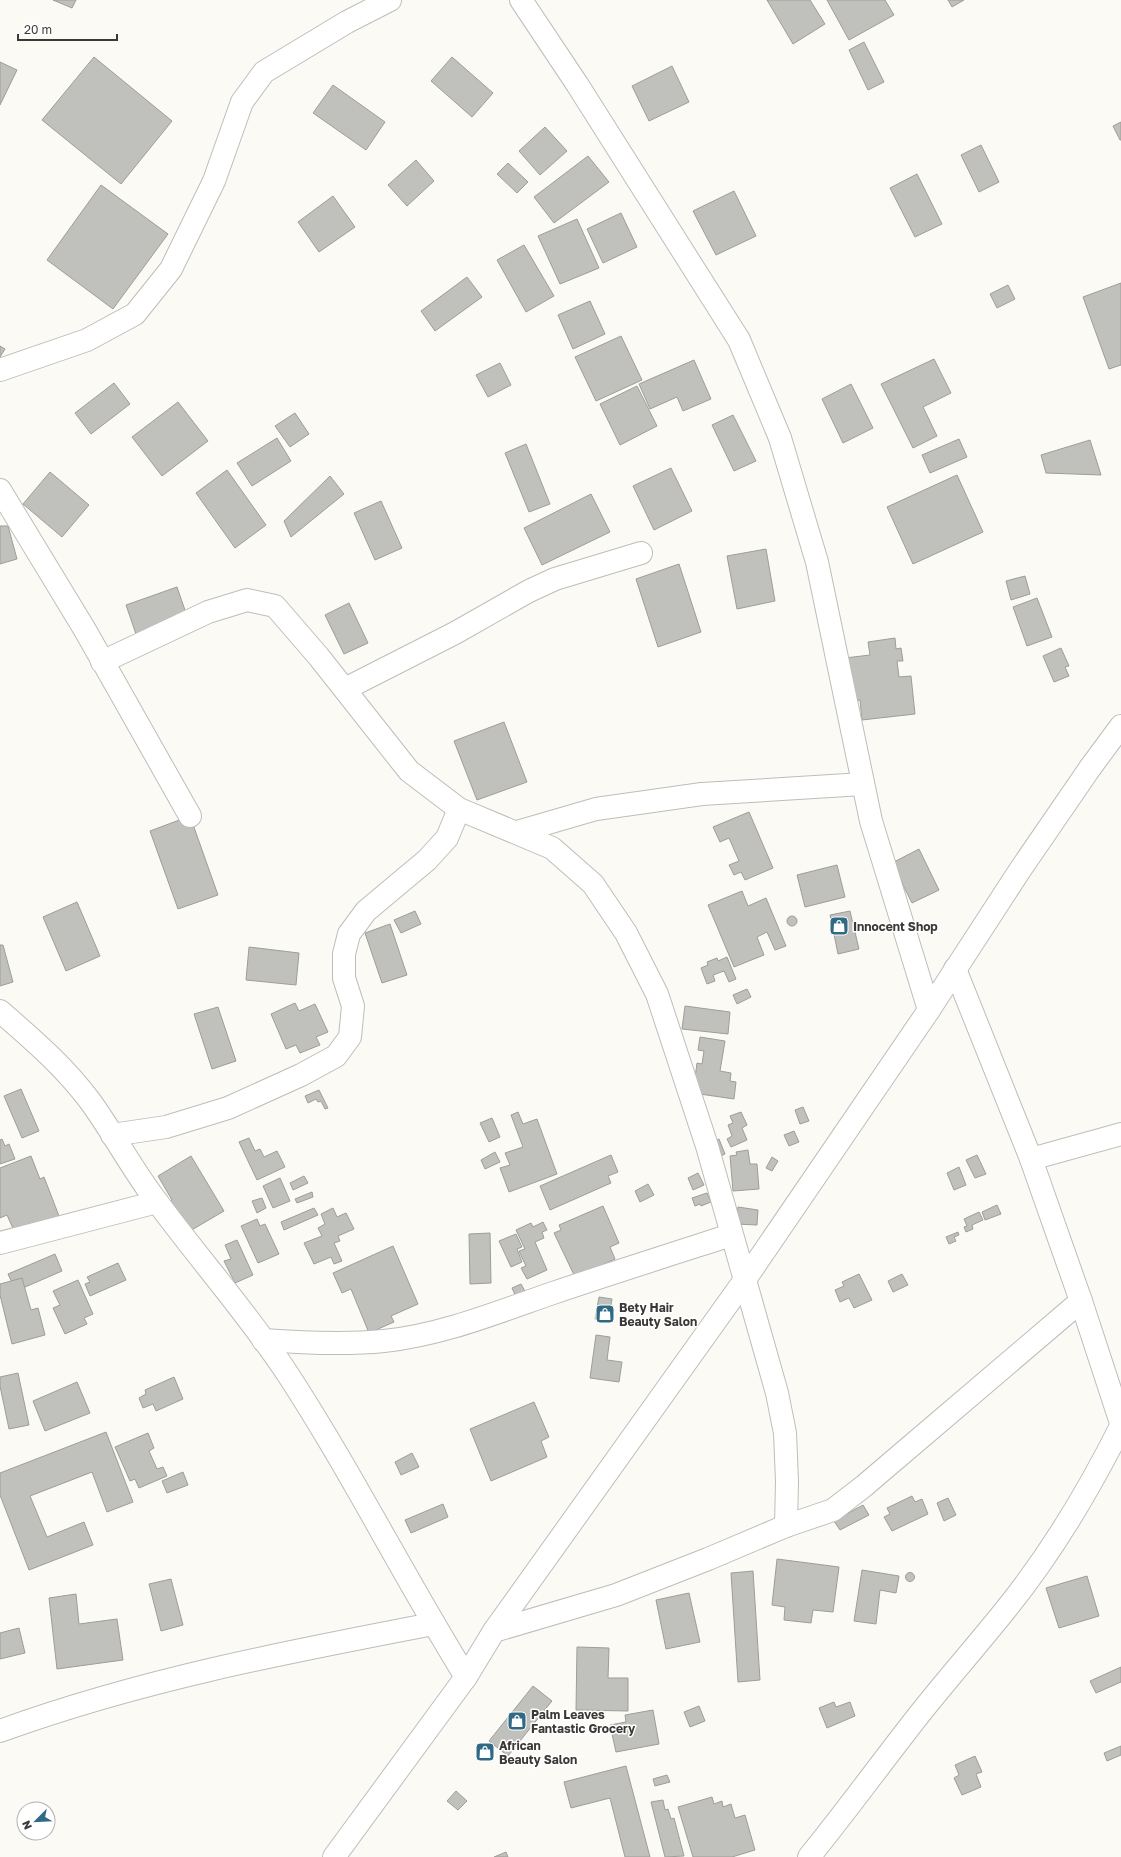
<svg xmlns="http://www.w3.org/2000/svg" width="1121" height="1857" font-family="'Golos Text',sans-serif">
  <rect width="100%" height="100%" fill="#fcfaf5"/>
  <!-- building -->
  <g fill="#c0c0bc" stroke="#9d9e99">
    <polygon points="53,0 76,0 72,8"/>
    <polygon points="767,0 810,0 825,24 793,44"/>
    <polygon points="827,0 885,0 894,15 849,40"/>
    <polygon points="948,0 964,0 952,7"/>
    <polygon points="864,42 884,82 868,90 849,50"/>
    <polygon points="94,57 172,121 121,184 42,120"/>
    <polygon points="452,57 493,93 472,117 431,81"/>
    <polygon points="0,62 17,70 0,105"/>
    <polygon points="672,66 689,102 649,121 632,86"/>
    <polygon points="333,85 385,122 366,150 313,113"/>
    <polygon points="1121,122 1121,140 1120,140 1113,126"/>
    <polygon points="545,127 567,151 540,175 519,151"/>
    <polygon points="981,145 999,182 979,192 961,155"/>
    <polygon points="588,156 609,182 554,223 534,197"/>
    <polygon points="416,160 434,181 407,206 388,185"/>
    <polygon points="508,163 528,182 517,193 497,174"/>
    <polygon points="917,174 942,224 915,237 890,188"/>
    <polygon points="101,185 168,234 113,309 47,260"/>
    <polygon points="734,191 756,236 716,255 693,211"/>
    <polygon points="333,196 355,227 319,252 298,222"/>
    <polygon points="621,213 637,247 603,263 587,229"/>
    <polygon points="577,219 599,268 560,284 538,236"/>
    <polygon points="524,245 554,296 526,312 497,260"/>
    <polygon points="467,277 482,297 435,331 421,311"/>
    <polygon points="1121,283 1121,365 1109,369 1083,297"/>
    <polygon points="1008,285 1015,299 997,308 990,294"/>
    <polygon points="590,301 605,334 573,349 558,315"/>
    <polygon points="621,336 642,380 596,401 575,357"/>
    <polygon points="0,346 5,349 0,357"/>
    <polygon points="934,359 951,393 923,407 937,436 913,448 881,384"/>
    <polygon points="694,360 711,399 683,411 677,397 650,409 639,384"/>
    <polygon points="500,363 511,385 488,397 476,375"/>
    <polygon points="114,383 130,404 91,434 75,413"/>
    <polygon points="851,384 873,428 843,443 822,399"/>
    <polygon points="637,386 657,426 620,445 600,404"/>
    <polygon points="178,402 208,441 162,476 132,437"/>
    <polygon points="295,413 309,434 290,447 275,426"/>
    <polygon points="733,415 756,461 734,471 712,425"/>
    <polygon points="277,438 291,461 252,486 237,463"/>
    <polygon points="959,439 967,457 930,473 922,455"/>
    <polygon points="1090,440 1101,475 1046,473 1041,455"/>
    <polygon points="526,444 550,504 529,512 505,453"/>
    <polygon points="671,468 692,511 654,530 633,486"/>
    <polygon points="227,470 266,525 235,548 196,493"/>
    <polygon points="50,472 89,505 62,537 23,504"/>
    <polygon points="957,475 983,532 913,564 887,507"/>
    <polygon points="330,476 344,494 291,537 284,521"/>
    <polygon points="591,494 610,532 542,565 524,528"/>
    <polygon points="381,501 402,548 375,560 354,513"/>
    <polygon points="0,526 8,526 17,559 0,564"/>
    <polygon points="766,549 775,601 737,609 727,556"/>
    <polygon points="679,564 701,632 658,647 636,579"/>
    <polygon points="1025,576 1030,594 1011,600 1006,581"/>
    <polygon points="177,587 187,616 136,634 126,605"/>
    <polygon points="1037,598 1052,637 1027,646 1013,607"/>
    <polygon points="349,603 368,643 344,654 325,615"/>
    <polygon points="895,638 896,649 901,648 903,661 897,661 899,677 911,676 915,714 862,720 860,700 850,701 845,658 870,655 868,642"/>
    <polygon points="1061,648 1069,666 1065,667 1069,676 1054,682 1043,656"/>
    <polygon points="504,722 527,782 477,800 454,741"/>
    <polygon points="749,812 773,868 745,880 741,872 734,875 729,865 739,861 729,838 720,842 713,827"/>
    <polygon points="190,816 218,895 178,909 150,831"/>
    <polygon points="919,849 939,890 912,903 892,863"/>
    <polygon points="837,865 845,897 805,907 797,875"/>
    <polygon points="742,891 748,906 766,898 786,946 775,950 767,932 757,937 764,955 734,967 708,905"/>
    <polygon points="77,902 100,956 66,971 43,917"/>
    <polygon points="415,911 421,924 401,933 394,920"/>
    <polygon points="850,911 859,949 838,954 830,915"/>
    <circle cx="792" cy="921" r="5"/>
    <polygon points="390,924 407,975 382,983 365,933"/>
    <polygon points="0,945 3,945 13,982 0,986"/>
    <polygon points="249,947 299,953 296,985 246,980"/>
    <polygon points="727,957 736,979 729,982 724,971 713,975 715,981 707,984 701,968 708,965 707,962 717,958 718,961"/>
    <polygon points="747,989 751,997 737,1004 733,995"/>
    <polygon points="295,1003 299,1011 315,1004 328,1032 316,1037 320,1045 300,1053 296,1045 286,1049 271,1014"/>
    <polygon points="685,1006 730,1012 728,1034 682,1029"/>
    <polygon points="218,1007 236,1061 212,1069 194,1014"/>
    <polygon points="700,1037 725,1041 720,1071 731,1073 730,1081 736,1082 734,1099 693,1093 697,1063 702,1064 704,1051 698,1050"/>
    <polygon points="21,1089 39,1131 22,1138 4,1096"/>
    <polygon points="319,1090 328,1108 325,1109 321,1101 318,1102 316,1099 308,1103 305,1096"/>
    <polygon points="803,1107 809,1121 800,1124 795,1110"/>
    <polygon points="518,1112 523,1124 537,1119 557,1174 509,1192 500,1168 510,1165 505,1153 523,1147 511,1115"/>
    <polygon points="741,1112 747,1125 742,1128 747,1140 731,1147 727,1139 732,1136 728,1125 733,1123 730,1116"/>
    <polygon points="492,1118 500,1137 489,1142 480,1123"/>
    <polygon points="794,1131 799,1142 789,1146 784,1135"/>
    <polygon points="249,1138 255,1151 260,1149 264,1157 277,1151 285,1167 257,1180 239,1142"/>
    <polygon points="2,1139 5,1146 9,1144 15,1159 0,1164 0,1140"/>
    <polygon points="719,1139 725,1154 716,1158 710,1143"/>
    <polygon points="748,1150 750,1164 757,1164 759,1189 733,1191 730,1156 737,1155 736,1152"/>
    <polygon points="495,1152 500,1162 485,1169 481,1160"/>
    <polygon points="611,1155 618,1172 608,1176 611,1183 550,1210 540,1186"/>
    <polygon points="977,1155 986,1174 975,1178 966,1160"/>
    <polygon points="31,1156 40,1179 44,1177 59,1216 15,1233 7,1215 0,1218 0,1168"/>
    <polygon points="191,1156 224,1211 190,1231 180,1213 173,1217 165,1204 172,1200 158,1176"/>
    <polygon points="772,1157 778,1161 772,1171 766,1168"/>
    <polygon points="959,1167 966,1185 954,1190 947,1173"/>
    <polygon points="698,1173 704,1185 693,1190 688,1178"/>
    <polygon points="304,1176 308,1183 293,1190 290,1183"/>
    <polygon points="280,1178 290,1201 273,1208 263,1186"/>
    <polygon points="648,1184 654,1195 640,1202 635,1191"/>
    <polygon points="312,1192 313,1197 297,1203 295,1199"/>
    <polygon points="707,1193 711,1202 701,1206 700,1204 695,1206 692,1198"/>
    <polygon points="262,1198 266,1208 257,1213 252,1201"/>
    <polygon points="997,1205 1001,1214 985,1220 982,1212"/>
    <polygon points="603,1206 619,1243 610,1247 615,1259 575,1277 554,1233 561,1230 559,1225"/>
    <polygon points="738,1207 758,1210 757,1225 736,1224"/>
    <polygon points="314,1208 318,1215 284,1230 281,1222"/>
    <polygon points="333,1208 337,1217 346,1213 354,1229 338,1236 340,1241 334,1243 342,1261 334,1264 331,1257 314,1264 304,1243 322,1236 318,1228 325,1224 321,1214"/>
    <polygon points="979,1212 983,1220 972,1225 973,1229 966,1232 964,1227 967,1226 964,1219"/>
    <polygon points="257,1219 260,1226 265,1224 279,1254 258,1263 241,1226"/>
    <polygon points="543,1222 547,1230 542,1232 544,1238 535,1242 547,1270 527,1279 521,1268 526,1266 519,1251 525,1249 516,1230 531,1223 533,1227"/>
    <polygon points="958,1232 959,1235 954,1237 956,1241 949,1244 946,1237"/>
    <polygon points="490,1233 491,1283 470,1284 469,1234"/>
    <polygon points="516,1234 522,1247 517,1249 522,1262 511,1267 499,1241"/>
    <polygon points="237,1240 253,1275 235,1283 224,1261 231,1259 225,1245"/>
    <polygon points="393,1246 418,1304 391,1316 394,1322 369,1333 351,1289 342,1293 333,1273"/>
    <polygon points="55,1254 62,1271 16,1291 8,1274"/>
    <polygon points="118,1263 126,1280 90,1296 85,1284 90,1282 87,1277"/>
    <polygon points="859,1274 872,1300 854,1308 849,1298 840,1302 835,1290 844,1286 842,1282"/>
    <polygon points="902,1274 908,1285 893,1292 888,1281"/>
    <polygon points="22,1278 31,1310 38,1308 45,1335 12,1344 0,1295 0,1284"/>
    <polygon points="78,1280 93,1314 84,1318 87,1324 65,1334 53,1308 60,1305 53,1291"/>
    <polygon points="521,1284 526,1293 516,1297 512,1288"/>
    <polygon points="599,1297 612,1299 608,1321 595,1319"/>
    <polygon points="596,1335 610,1337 607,1360 622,1362 619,1382 590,1378"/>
    <polygon points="18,1373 29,1425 9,1429 0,1386 0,1377"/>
    <polygon points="174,1377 183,1399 156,1411 153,1404 143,1408 139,1398 146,1394 145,1390"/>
    <polygon points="77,1382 90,1413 45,1431 33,1401"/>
    <polygon points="534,1402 549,1437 541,1441 547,1457 491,1481 470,1429"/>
    <polygon points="106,1432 133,1502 107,1512 92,1472 30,1496 47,1537 84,1522 93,1545 29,1570 0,1495 0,1473"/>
    <polygon points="148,1433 154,1448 149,1451 157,1469 163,1467 167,1476 139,1488 135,1479 130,1481 115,1447"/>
    <polygon points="412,1453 419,1467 401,1475 395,1462"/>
    <polygon points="183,1472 188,1485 167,1493 162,1481"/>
    <polygon points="912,1496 915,1502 922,1499 928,1514 892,1531 884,1517 890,1514 887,1508"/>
    <polygon points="948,1498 956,1515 944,1521 937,1503"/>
    <polygon points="443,1504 448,1517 411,1533 405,1520"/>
    <polygon points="863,1505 869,1515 840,1530 834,1521"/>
    <polygon points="777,1559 839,1567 833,1612 813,1610 811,1623 784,1620 785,1607 772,1605"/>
    <polygon points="862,1570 899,1576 896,1593 880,1590 876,1624 854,1621"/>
    <polygon points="753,1571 760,1680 738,1682 731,1573"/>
    <circle cx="910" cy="1577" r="4.5"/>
    <polygon points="1087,1576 1099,1616 1059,1628 1046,1588"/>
    <polygon points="171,1579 183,1625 161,1631 149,1584"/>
    <polygon points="689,1593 700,1642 666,1649 656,1600"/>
    <polygon points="76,1594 79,1624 117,1619 123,1660 57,1669 49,1598"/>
    <polygon points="19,1628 25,1653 0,1659 0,1633"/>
    <polygon points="577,1647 609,1648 608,1678 628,1678 628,1711 576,1710"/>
    <polygon points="1121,1667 1121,1682 1096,1693 1090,1681"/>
    <polygon points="533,1686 552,1701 508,1756 489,1741"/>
    <polygon points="834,1702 836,1707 850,1702 855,1716 827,1728 819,1708"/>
    <polygon points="699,1706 705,1721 690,1727 684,1712"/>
    <polygon points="653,1710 659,1744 616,1752 610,1725 626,1722 625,1715"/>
    <polygon points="1121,1746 1121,1755 1107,1761 1104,1753"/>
    <polygon points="975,1756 982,1772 976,1774 981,1787 962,1795 954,1778 959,1775 955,1765"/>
    <polygon points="626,1766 650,1857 625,1857 610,1798 571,1808 564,1782"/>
    <polygon points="667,1775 670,1782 655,1786 653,1779"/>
    <polygon points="456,1791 467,1801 458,1810 447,1801"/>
    <polygon points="712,1797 714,1804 722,1801 723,1807 731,1804 735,1818 745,1815 755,1850 732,1857 693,1857 678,1807"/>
    <polygon points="663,1800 665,1810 668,1809 671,1819 674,1818 684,1856 665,1857 651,1802"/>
    <polygon points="506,1852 508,1857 494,1857"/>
  </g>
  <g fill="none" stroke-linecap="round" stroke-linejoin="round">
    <defs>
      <g id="minor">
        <polyline points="521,0 577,84 739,340 780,438 817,562 871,821 929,1010"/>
        <polyline points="0,370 87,340 135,314 171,269 214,181 242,102 264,72 347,22 390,0"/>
        <polyline points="0,490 85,630 190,816"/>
        <polyline points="102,662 208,612 247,600 275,606 319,657 409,771 459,809 552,848 593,884 626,933 657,994 707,1146 777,1393 785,1433 787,1481 786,1526"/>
        <polyline points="345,689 455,633 529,591 555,579 641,553"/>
        <polyline points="517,832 596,809 702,794 863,784"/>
        <polyline points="955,969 1031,1159 1081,1301 1121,1423"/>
        <path d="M0,1011C33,1040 63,1065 90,1101C114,1134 133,1171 158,1203C200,1260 248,1314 287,1373C351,1471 404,1577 466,1677"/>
        <polyline points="112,1135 166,1127 228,1108 301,1075 336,1056 350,1037 353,1006 344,978 344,954 349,934 366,911 427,860 447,838 459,809"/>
        <polyline points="1031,1159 1121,1134"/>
        <polyline points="0,1243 157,1202"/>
        <path d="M263,1340C304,1343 344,1345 384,1341C442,1335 498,1312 553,1293C612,1273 672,1254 731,1235"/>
        <polyline points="494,1631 616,1595 708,1559 786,1526 833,1510 864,1486 1081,1301"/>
        <path d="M0,1731C140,1680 287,1652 433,1624"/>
        <polyline points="334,1857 466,1677 494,1631 744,1281 929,1010 1020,870 1090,768 1121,726"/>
        <path d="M809,1857C848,1809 884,1759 922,1711C950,1676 979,1643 1007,1608C1052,1552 1089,1490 1121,1426"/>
      </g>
    </defs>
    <!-- minor casing -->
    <use href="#minor" stroke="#bfbdb9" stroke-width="24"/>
    <!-- minor -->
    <use href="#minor" stroke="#fff" stroke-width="22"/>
  </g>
  <!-- icons -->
  <defs>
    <symbol id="shop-square" viewBox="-11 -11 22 22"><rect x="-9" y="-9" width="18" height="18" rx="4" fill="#306983" stroke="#fff"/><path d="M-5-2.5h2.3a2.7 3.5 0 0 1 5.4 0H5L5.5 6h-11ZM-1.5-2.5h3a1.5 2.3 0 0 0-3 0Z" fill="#fff"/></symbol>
  </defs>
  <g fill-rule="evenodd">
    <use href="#shop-square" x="828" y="915" width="22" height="22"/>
    <use href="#shop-square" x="594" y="1303" width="22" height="22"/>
    <use href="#shop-square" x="506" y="1710" width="22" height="22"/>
    <use href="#shop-square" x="474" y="1741" width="22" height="22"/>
  </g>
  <g text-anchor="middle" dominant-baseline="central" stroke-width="3" stroke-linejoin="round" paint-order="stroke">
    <!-- poi labels -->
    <g font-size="12" font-weight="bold" fill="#3a3937" stroke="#fff" text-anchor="start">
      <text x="853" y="926">Innocent Shop</text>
      <text x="619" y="1307">Bety Hair<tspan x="619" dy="14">Beauty Salon</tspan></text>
      <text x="531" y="1714">Palm Leaves<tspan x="531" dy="14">Fantastic Grocery</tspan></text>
      <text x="499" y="1745">African<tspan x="499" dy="14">Beauty Salon</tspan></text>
    </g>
  </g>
  <!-- north arrow -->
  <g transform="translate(36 1821) rotate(246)"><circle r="19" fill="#ffffff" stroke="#b0b0af"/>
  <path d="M0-3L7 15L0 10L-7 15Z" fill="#306983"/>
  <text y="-6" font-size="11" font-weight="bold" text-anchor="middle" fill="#3a3937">N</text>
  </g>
  <!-- scale -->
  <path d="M18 34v6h99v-6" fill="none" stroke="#3a3937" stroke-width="2"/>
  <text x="24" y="34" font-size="12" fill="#3a3937" stroke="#ffffff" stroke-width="3" paint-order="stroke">20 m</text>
</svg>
